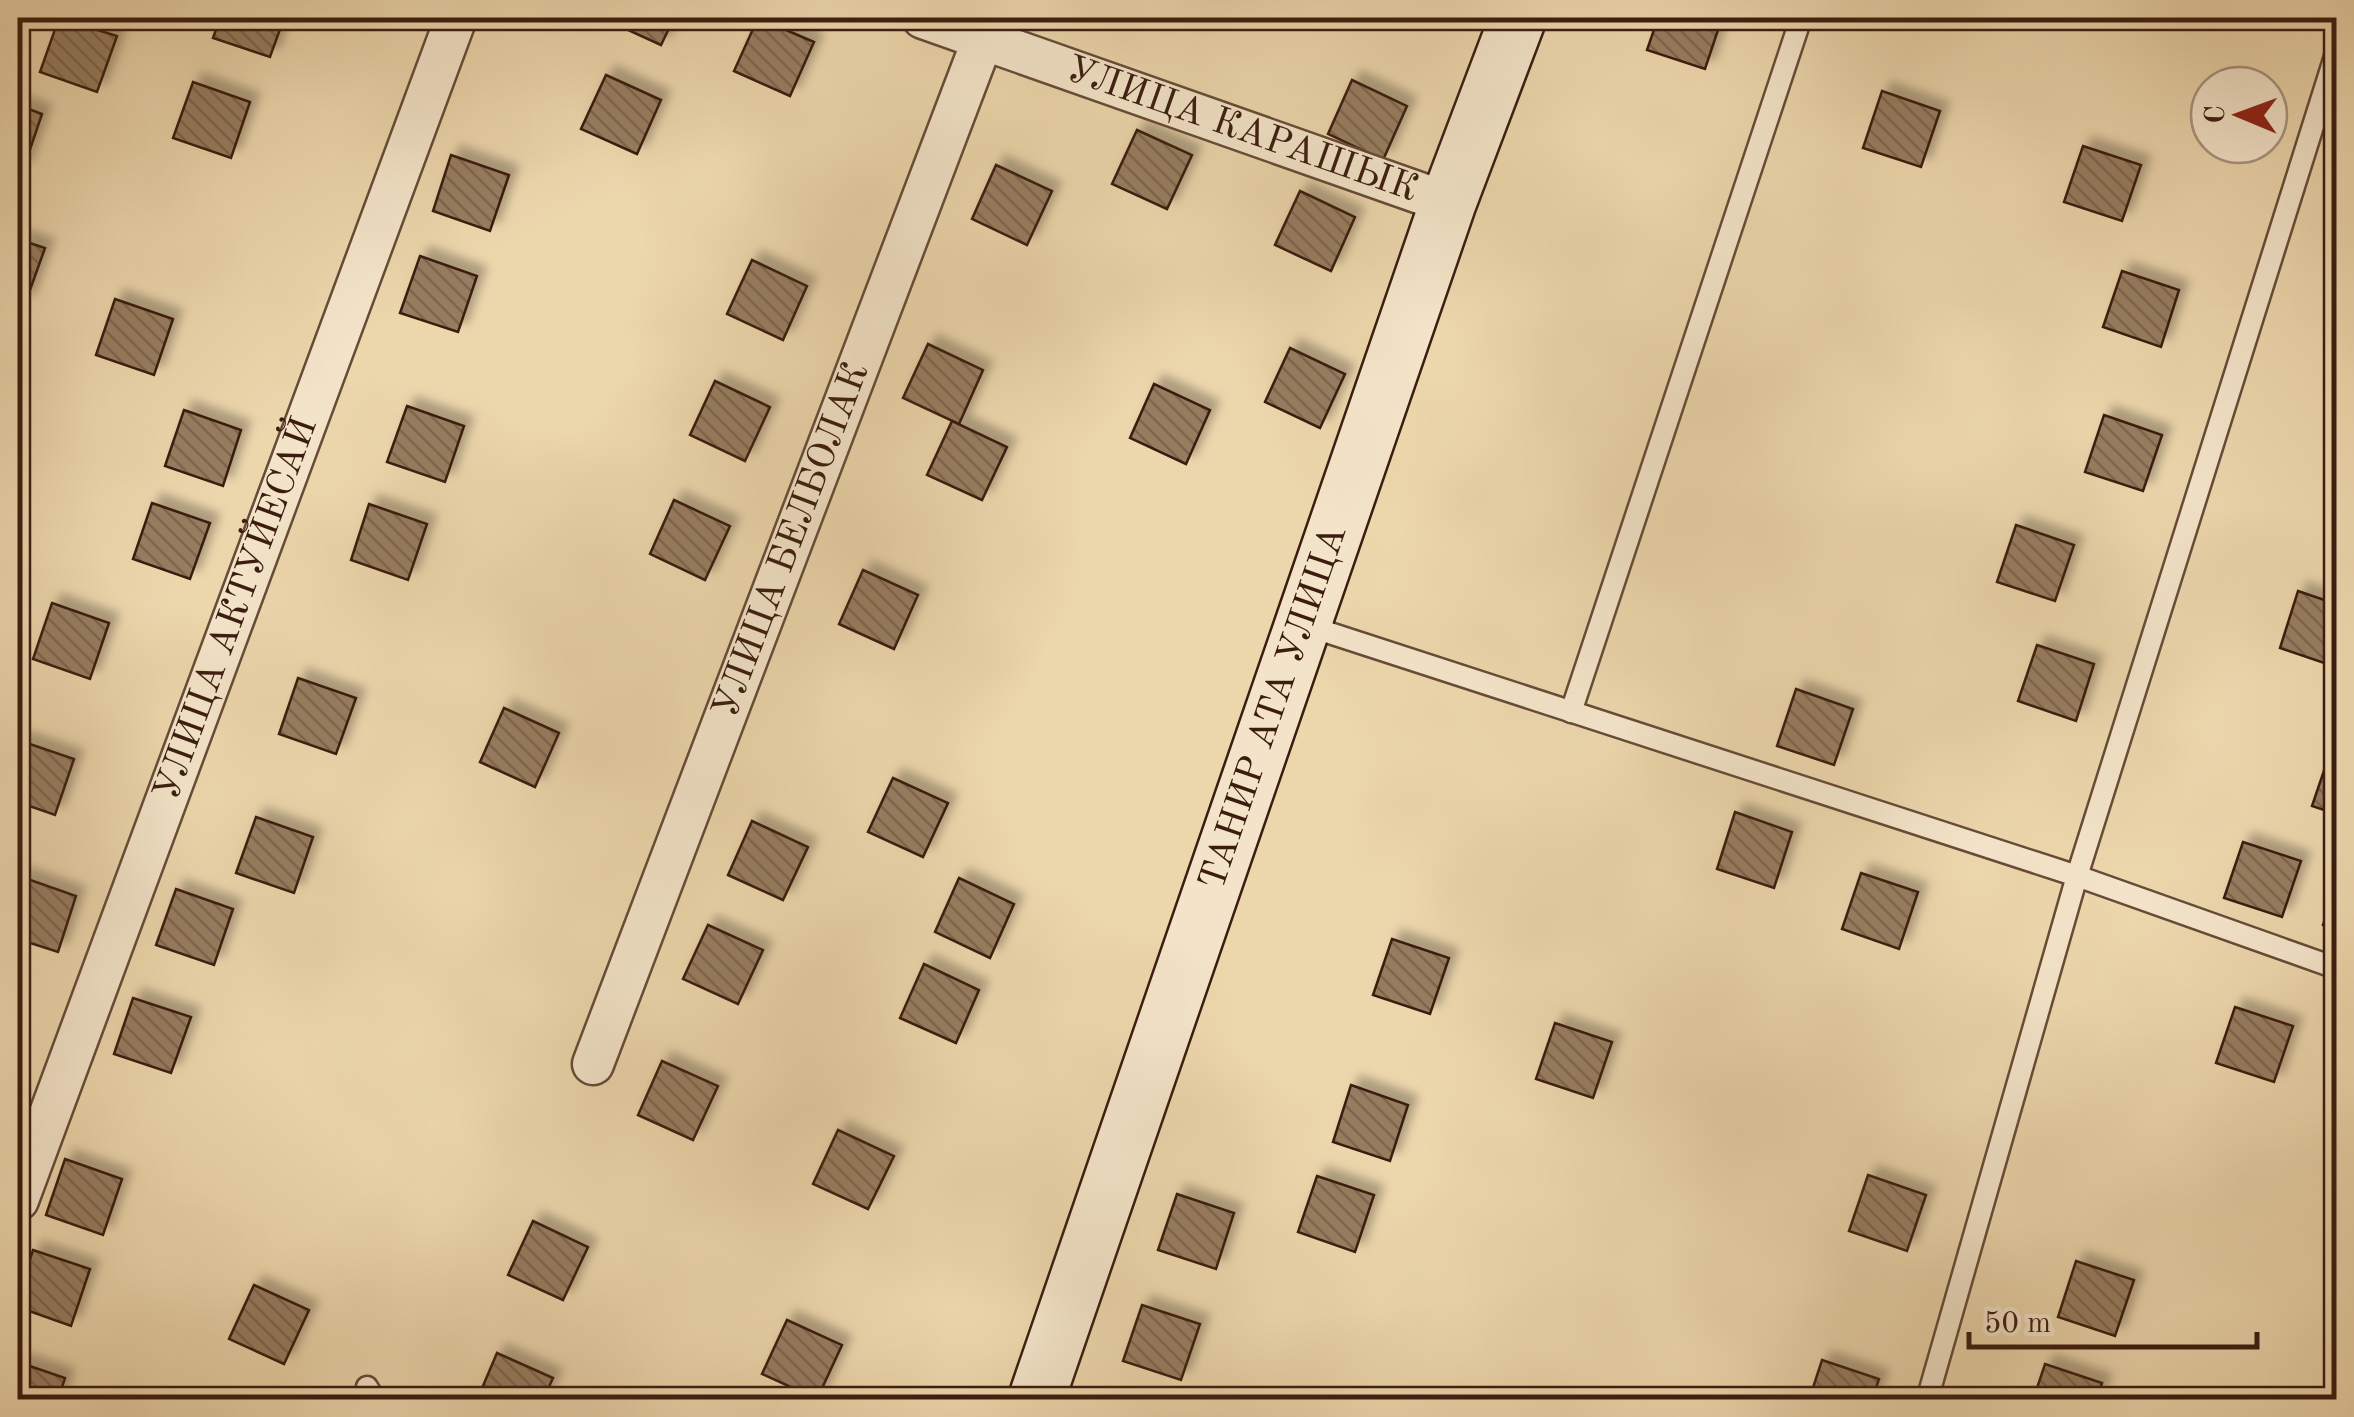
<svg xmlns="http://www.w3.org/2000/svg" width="2354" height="1417" font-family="'Old Standard TT',serif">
  <defs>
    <pattern id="building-back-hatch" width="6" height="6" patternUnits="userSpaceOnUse" patternTransform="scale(2.5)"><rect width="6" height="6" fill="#977d61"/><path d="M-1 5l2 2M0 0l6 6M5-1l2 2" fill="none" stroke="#7c664f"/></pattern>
    <filter id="shadow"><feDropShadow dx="9" dy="-9" stdDeviation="5" flood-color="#0004"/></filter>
  </defs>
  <rect width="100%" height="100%" fill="#ecd6ac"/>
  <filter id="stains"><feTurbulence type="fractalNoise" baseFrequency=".002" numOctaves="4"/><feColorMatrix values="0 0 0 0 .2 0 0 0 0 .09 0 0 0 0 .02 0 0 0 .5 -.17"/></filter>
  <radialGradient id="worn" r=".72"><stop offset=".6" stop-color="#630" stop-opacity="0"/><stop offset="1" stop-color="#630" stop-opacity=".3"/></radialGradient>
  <!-- building -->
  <g fill="url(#building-back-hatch)" stroke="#3b1d10" stroke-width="2.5" filter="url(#shadow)">
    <polygon points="59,18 117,36 97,92 40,72"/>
    <polygon points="220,18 284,18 270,57 213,38"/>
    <polygon points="607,18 674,18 661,45 606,20"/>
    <polygon points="758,18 814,42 790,96 734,71"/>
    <polygon points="1658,18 1722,18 1705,69 1647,50"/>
    <polygon points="606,75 661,100 637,154 581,129"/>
    <polygon points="1352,80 1407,106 1383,160 1328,134"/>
    <polygon points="193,82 250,102 231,158 173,138"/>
    <polygon points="1882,91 1940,111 1921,167 1863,148"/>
    <polygon points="18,105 42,114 23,170 18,168"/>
    <polygon points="1137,130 1192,155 1167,209 1112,184"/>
    <polygon points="2083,146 2141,165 2122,221 2064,202"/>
    <polygon points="451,155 509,175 490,231 433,211"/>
    <polygon points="996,165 1052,191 1027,245 972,219"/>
    <polygon points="1300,191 1355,217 1331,271 1275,245"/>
    <polygon points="18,239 45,248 25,304 18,301"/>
    <polygon points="420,256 477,276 458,332 400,313"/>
    <polygon points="752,260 807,286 783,340 727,314"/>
    <polygon points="2122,271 2179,290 2161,347 2103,327"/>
    <polygon points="115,299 173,319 154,375 96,355"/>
    <polygon points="928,344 983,370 959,424 903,398"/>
    <polygon points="1290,348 1345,374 1320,428 1265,402"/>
    <polygon points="715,381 770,407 745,461 690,435"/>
    <polygon points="1154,384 1210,410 1186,464 1130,438"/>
    <polygon points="407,406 464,426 445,482 387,462"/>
    <polygon points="184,410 241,430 223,486 165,466"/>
    <polygon points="2104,415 2162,435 2143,491 2085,472"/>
    <polygon points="952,421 1007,447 982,500 927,475"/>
    <polygon points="674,500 730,526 705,580 650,554"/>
    <polygon points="152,503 210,523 190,579 133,559"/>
    <polygon points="369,504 427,524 408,580 351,560"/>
    <polygon points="2016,525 2074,545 2055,601 1997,582"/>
    <polygon points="863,570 918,595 894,649 839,624"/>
    <polygon points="2298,591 2336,604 2336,667 2280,648"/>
    <polygon points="52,603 109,623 90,679 33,659"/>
    <polygon points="2037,645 2094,664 2076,721 2018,701"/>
    <polygon points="298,678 356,698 336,754 279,734"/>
    <polygon points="1796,689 1853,709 1834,765 1777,746"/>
    <polygon points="504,708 559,733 535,787 480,762"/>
    <polygon points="18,740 74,759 55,815 18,802"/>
    <polygon points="2331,750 2336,751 2336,814 2312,806"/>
    <polygon points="893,778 948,803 923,857 868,832"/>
    <polygon points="1735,812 1792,832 1774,888 1717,869"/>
    <polygon points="256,817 313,837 294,893 236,873"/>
    <polygon points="752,821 808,847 783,900 728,875"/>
    <polygon points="2243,842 2301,861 2282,917 2224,898"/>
    <polygon points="1861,873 1918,892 1899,949 1842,929"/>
    <polygon points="19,876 76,896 58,952 18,939"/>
    <polygon points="959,878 1014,904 990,958 935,932"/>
    <polygon points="2336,884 2336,930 2323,925"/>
    <polygon points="176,889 233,909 214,965 156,945"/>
    <polygon points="708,925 763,950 738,1004 683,979"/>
    <polygon points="1392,939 1449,958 1430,1014 1373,995"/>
    <polygon points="924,964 979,990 956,1043 900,1018"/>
    <polygon points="133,998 191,1017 171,1073 114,1054"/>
    <polygon points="2235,1007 2293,1026 2274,1082 2216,1063"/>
    <polygon points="1555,1023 1612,1042 1593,1098 1536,1079"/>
    <polygon points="662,1061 718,1086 693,1140 638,1115"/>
    <polygon points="1351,1085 1408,1105 1390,1161 1333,1142"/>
    <polygon points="838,1130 894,1156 868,1209 813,1184"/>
    <polygon points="65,1159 122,1179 103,1235 46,1215"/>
    <polygon points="1868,1175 1926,1195 1907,1251 1849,1231"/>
    <polygon points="1317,1176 1374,1195 1355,1252 1298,1232"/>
    <polygon points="1177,1194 1234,1213 1216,1269 1158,1250"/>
    <polygon points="533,1221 588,1247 563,1300 508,1275"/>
    <polygon points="33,1250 90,1269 71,1326 18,1307 18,1295"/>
    <polygon points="2076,1261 2134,1280 2115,1336 2058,1317"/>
    <polygon points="254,1285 309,1310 284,1364 229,1339"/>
    <polygon points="1142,1305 1200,1324 1181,1380 1123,1361"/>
    <polygon points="787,1320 842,1345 817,1399 762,1374"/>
    <polygon points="497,1353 553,1378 543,1400 477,1400"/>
    <polygon points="1822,1360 1879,1379 1872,1400 1809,1400"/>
    <polygon points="18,1362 65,1378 58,1400 18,1400"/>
    <polygon points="2045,1364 2102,1383 2096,1400 2033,1400"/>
  </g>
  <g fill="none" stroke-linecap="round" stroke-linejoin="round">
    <defs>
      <g id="lane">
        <polyline points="1305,625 2077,876 2336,968"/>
        <polyline points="1571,712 1801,18"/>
        <polyline points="367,1387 375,1400"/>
        <polyline points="1927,1400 2077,876 2336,53"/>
      </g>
      <g id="street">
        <path id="s1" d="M923,18L1448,203"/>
        <path id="s2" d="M593,1064L991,18"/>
        <path id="s3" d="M18,1200L456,18"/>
      </g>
      <g id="secondary">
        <path id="s4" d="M1036,1400L1448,203L1518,18"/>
      </g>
    </defs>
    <!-- lane casing -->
    <use href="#lane" stroke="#674b37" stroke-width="25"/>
    <!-- street casing -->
    <use href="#street" stroke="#674b37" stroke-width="45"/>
    <!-- secondary casing -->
    <use href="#secondary" stroke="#3b1d10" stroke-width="60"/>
    <!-- lane -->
    <use href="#lane" stroke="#f3e4c9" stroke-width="20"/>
    <!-- street -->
    <use href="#street" stroke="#f3e4c9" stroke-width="40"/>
    <!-- secondary -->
    <use href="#secondary" stroke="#f3e4c9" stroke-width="55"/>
  </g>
  <g text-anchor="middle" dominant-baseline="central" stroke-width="8" stroke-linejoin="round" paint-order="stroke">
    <!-- street labels -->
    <g font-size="38" fill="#3b1d10" stroke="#f3e4c9">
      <text stroke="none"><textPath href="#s1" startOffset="338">УЛИЦА КАРАШЫК</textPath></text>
      <text stroke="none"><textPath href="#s2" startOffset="560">УЛИЦА БЕЛБОЛАК</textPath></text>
      <text stroke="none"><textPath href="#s3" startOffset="630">УЛИЦА АКТУЙЕСАЙ</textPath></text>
      <text stroke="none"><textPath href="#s4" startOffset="732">ТАНИР АТА УЛИЦА</textPath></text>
    </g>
  </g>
  <!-- margin -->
  <rect width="2354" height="1417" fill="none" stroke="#ecd6ac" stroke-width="60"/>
  <rect x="20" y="20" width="2314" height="1377" fill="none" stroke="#3b1d10" stroke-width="5"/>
  <rect x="30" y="30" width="2294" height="1357" fill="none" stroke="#3b1d10" stroke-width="2.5"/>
  <!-- north arrow -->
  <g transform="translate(2239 115) rotate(271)"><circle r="48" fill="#f3e4c9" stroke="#a9947f" stroke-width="2.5"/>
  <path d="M0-8L18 38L0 25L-18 38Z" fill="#8f2418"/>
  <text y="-15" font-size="28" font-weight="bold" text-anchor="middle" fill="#3b1d10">С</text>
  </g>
  <!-- scale -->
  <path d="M1969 1332v15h288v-15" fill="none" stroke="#3b1d10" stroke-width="5"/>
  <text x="1984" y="1332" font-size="30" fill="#3b1d10" stroke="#f3e4c9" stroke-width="8" paint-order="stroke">50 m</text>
  <rect width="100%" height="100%" filter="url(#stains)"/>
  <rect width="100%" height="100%" fill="url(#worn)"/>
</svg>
